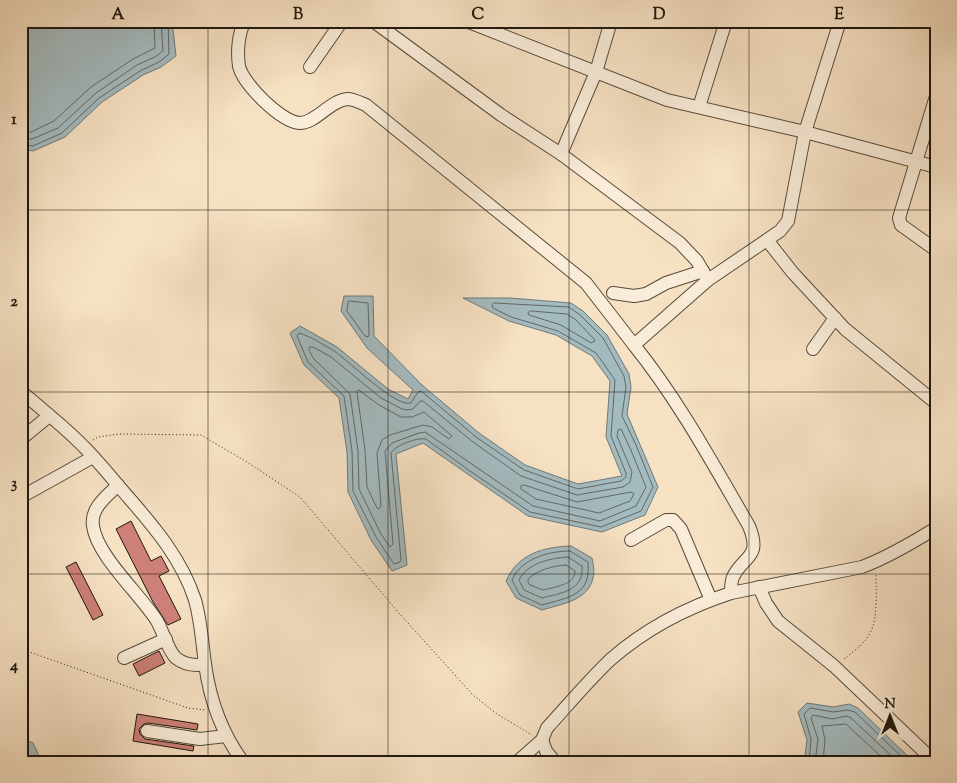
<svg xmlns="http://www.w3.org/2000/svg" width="957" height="783" font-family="'Sorts Mill Goudy',serif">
  <rect width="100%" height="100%" fill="#f6e1c3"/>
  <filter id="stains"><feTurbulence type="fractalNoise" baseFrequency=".004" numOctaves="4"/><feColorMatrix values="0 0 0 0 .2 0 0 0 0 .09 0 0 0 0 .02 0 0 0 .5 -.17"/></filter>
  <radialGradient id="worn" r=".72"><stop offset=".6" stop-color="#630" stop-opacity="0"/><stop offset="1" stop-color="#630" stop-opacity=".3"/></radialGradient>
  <!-- water -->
  <g fill="#a3babf" stroke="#6f7978">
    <polygon points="21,21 172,21 176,56 161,67 143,75 102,102 65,137 33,151 21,149"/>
    <polygon points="344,296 373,296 374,336 422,385 479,433 525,465 578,484 622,476 606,437 610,381 592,356 556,335 509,321 463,298 510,298 571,303 583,311 607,335 629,374 631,387 627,414 658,487 645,515 602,532 528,516 423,443 396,454 407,565 392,571 371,540 348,492 347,452 339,398 304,365 290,333 300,326 337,347 388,389 408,399 413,390 367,348 341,311"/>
    <path d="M571,546L592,558C593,564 595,572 593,578C588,601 561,604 542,610L516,598L506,581C518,554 543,547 571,546Z"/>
    <polygon points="807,703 833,707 849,704 858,708 914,762 804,762 807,740 798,712"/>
    <polygon points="21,738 33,743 42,762 21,762"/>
  </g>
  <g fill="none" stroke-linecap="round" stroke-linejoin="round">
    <!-- shore -->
    <g stroke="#626866" stroke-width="1">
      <polyline points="21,130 31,132 54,121 91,87 133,59 155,48 154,21"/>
      <polyline points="21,138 32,139 58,128 96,93 137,65 155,57 163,51 161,21"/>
      <polyline points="21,144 33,146 62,133 99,98 140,71 159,62 169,54 168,21"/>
      <polygon points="349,301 368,303 369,334 368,337 365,336 347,311"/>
      <path d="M494,303L569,307L580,315L603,338L624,376L626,387L622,416L636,445L653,487L641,511L601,527L530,512L470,471L426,439C418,437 395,445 391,453L401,560L400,562L394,564L376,537L353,491L352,451L344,396L308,362L297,336L299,333C310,336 324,345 334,351C349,361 396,408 411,403L418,392L421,391L476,437L524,470L578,489L621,481L626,477V473L611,436L615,380L596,353L558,331L511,317L493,308L492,305Z"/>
      <polygon points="531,311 567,314 576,320 594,339 595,341 591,343 561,325 529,315 528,313"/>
      <polygon points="310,347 313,347 331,357 381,398 402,409 407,410 413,409 420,401 423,401 473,442 521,476 577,495 623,487 630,482 632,472 617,436 618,430 621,429 630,448 646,487 636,506 600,521 533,506 425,432 419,433 392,443 385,451 393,544 390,547 381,534 359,489 358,451 350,394 313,358 309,350"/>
      <polygon points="359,390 379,405 401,417 412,417 424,412 452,436 449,439 432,427 423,425 390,435 382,440 377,453 381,506 379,509 377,508 367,487 365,450 357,392"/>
      <polygon points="524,485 577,502 631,492 634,494 630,501 599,513 536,499 521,489 521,486"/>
      <path d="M570,551L588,562C591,596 569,597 542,605L520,595L512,580C521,559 548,551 570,551Z"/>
      <path d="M568,557L582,566C584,591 561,593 542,598L524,590L519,580C527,563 551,558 568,557Z"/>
      <path d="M566,565L575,571C575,585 554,587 543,590L530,585L528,582V579C538,570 552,566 566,565Z"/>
      <polyline points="809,762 811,739 804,714 810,708 833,712 848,710 855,712 907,762"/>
      <polyline points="815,762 818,739 811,718 813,715 832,719 847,716 851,718 898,762"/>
      <polyline points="823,762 825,740 822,726 846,724 887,762"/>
    </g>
  </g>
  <!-- building -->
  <g fill="#cc8079" stroke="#20170e">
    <polygon points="131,521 151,561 161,556 169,571 159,576 181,619 168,625 153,602 116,529"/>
    <polygon points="76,562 103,615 93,620 66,567"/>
    <polygon points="159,651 165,663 139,676 133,664"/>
    <polygon points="137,714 198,724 197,730 148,723 144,724 139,729 140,734 145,739 194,746 193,751 133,741"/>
  </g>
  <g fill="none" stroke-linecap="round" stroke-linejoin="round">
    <defs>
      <g id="minor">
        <path d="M245,21C238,33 237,53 239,66C243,84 281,122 300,123C316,123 330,100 348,99C353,99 361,103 366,105L586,283L634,345"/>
        <polyline points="373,21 501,115 561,154 680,243 697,261 708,280"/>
        <polyline points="466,21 667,100 805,132 936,167"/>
        <polyline points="310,67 342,21"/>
        <polyline points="936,96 899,218 901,225 936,250"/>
        <polyline points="699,107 726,21"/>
        <polyline points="561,154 596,72 611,21"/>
        <polyline points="767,240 793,273 845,329 936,403"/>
        <polyline points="613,293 634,296 646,294 666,283 703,271"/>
        <polyline points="813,349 835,318"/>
        <path d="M21,391C42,410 65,427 84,447C100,463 114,481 129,498C156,529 182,560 195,600C201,621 202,642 205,664C210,701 221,732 243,762"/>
        <polyline points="21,439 49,416"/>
        <path d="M118,485C107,496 90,508 93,526C97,556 140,594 157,621C163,631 168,651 176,658C185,665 195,666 205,664"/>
        <polyline points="21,497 93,457"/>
        <polyline points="631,540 666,520 673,520 681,529 711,600"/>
        <polyline points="759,587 766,603 778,621 834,666 935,762"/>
        <path d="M731,593C731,588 731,582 733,577C744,555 762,558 749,526C713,464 679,401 634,345L708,280L780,231L788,221L805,132L840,21"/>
        <polyline points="124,658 166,639"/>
        <polyline points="147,731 200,739 226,736"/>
        <path d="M542,740L547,728C568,705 588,681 610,660C644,630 688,607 731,593L862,567C888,557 912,543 936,528"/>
        <polyline points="542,740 546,751 555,762"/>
        <polyline points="517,762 542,740"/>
      </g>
    </defs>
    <!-- minor casing -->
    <use href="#minor" stroke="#564a3b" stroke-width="14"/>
    <!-- path -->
    <g stroke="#20170e" stroke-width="1" stroke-dasharray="1 2.5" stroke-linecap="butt">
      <polyline points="93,440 98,437 119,434 201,435 247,462 300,497 398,612 473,695 497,714 532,735"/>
      <polyline points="21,649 188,708 205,710"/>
      <path d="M844,659C854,651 866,643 871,631C878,618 876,588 876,573"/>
    </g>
    <!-- minor -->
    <use href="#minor" stroke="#f9ecd8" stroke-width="12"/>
  </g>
  <!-- grid -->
  <path fill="none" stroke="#20170e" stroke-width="1" stroke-opacity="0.55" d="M208,21V762M388,21V762M569,21V762M749,21V762M21,210H936M21,392H936M21,574H936"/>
  <!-- margin -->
  <rect width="957" height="783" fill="none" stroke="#f6e1c3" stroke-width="55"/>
  <!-- north arrow -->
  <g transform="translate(890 716)" stroke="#f9ecd8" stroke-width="4" paint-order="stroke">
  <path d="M0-4L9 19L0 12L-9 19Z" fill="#20170e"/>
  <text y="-8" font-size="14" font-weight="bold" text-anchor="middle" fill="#20170e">N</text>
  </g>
  <rect x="28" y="28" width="902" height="728" fill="none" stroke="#20170e" stroke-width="2"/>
  <g font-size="16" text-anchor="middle" font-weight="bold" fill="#20170e">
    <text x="118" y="19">A</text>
    <text x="298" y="19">B</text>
    <text x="478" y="19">C</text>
    <text x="659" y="19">D</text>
    <text x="839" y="19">E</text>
    <text x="14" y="124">1</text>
    <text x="14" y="306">2</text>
    <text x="14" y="488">3</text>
    <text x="14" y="670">4</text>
  </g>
  <rect width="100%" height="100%" filter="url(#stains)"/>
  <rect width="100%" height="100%" fill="url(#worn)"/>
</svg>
